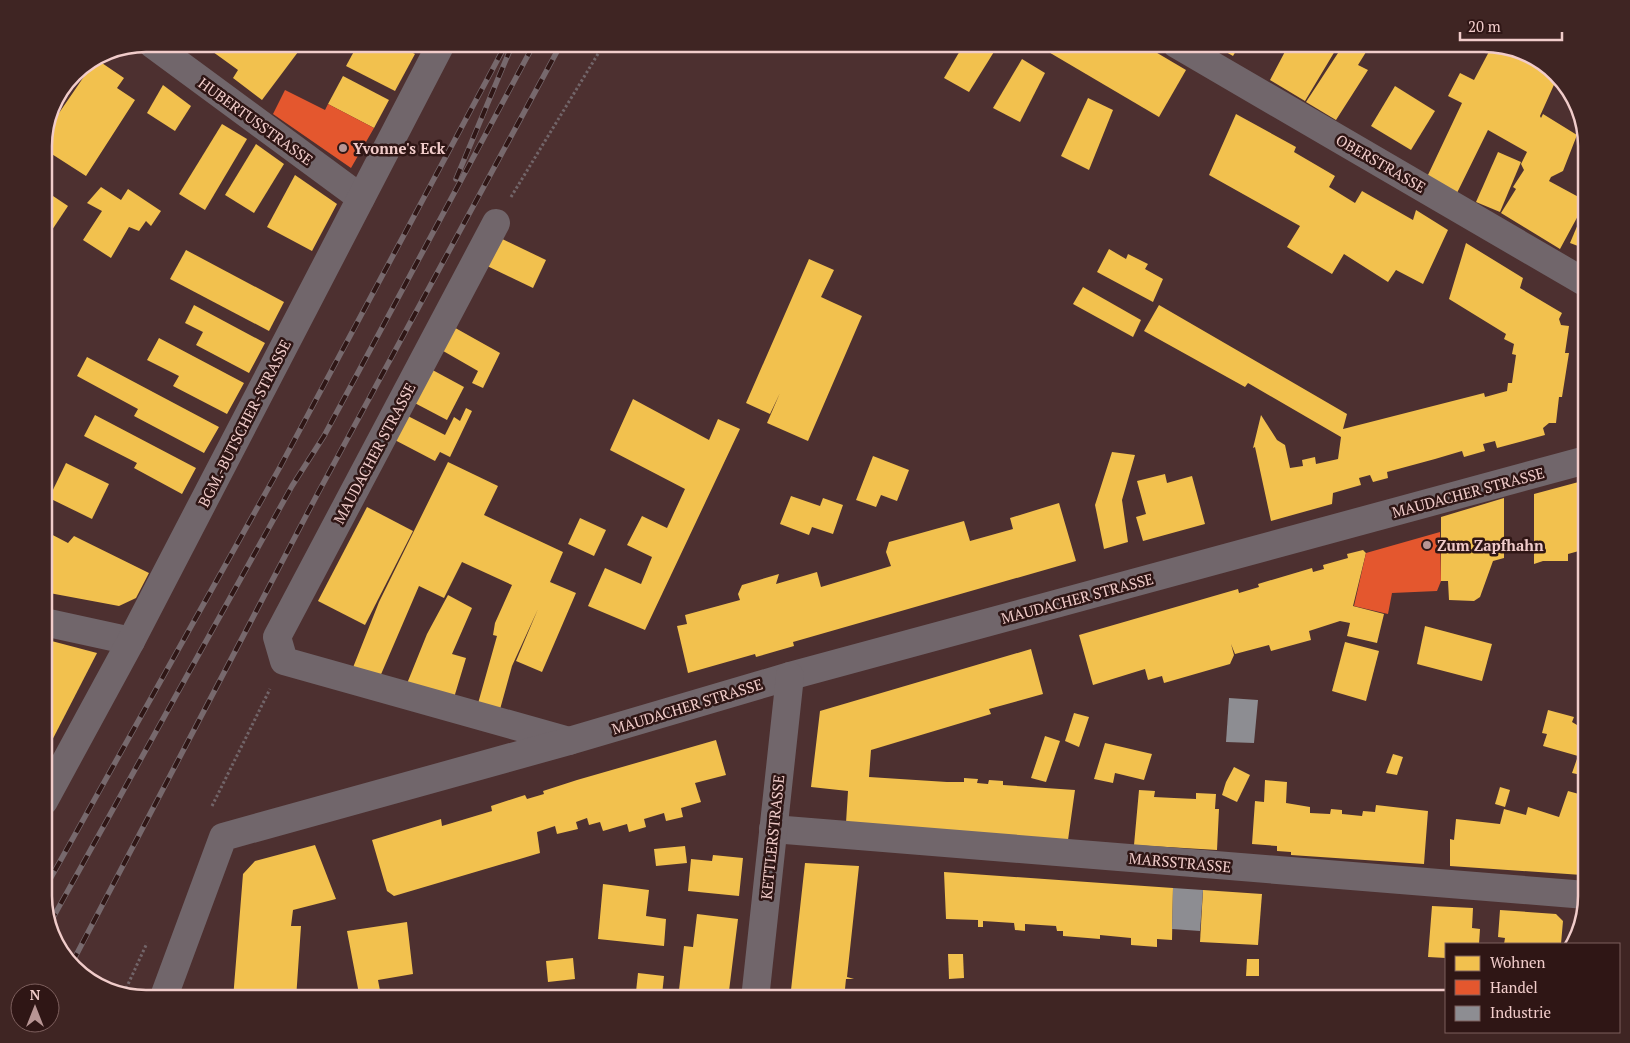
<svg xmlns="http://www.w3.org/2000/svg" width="1630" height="1043" font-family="'PT Serif',serif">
  <rect width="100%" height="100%" fill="#4d3030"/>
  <!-- homes -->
  <g fill="#f2c14e">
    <polygon points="202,44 304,44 262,100 233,78 238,70"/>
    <polygon points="358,44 395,44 415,54 395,91 346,66"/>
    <polygon points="676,44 696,44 690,53"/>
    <polygon points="964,44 991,44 997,47 969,92 944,78"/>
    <polygon points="1035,44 1142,44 1186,70 1159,117"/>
    <polygon points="1212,44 1240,44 1233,56"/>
    <polygon points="1289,44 1371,44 1358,65 1368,70 1336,120 1306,102 1338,53 1335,51 1305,101 1270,80"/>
    <polygon points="1492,46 1540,61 1557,78 1540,116 1541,118 1543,114 1577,135 1563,171 1551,177 1549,181 1586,201 1560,249 1501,213 1516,189 1513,187 1524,170 1521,164 1527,152 1488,130 1456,195 1427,177 1462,103 1448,96 1460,73 1474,80"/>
    <polygon points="96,59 124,78 117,88 135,100 86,176 44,149 44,140 46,132"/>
    <polygon points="1022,59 1045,73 1020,122 993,108"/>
    <polygon points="343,76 389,100 374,128 328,104"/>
    <polygon points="163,85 191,106 175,131 147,113"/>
    <polygon points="1395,86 1435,111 1411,150 1371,126"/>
    <polygon points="1088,98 1113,110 1089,170 1061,156"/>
    <polygon points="1236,114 1296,147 1294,152 1335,176 1329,187 1355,203 1362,191 1413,220 1416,210 1448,230 1423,284 1396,270 1388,282 1344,254 1332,274 1287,247 1300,226 1209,175"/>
    <polygon points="222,124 247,139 205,210 179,194"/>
    <polygon points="256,144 284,164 254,213 225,195"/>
    <polygon points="1498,152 1521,162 1500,212 1476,202"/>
    <polygon points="295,175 337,204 312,251 267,227"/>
    <polygon points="101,187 121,200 128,189 161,211 151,226 146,221 139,231 129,227 111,258 83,240 102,211 87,203"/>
    <polygon points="44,190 68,206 44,242"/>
    <polygon points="1586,205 1586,249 1570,243"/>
    <polygon points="496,236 546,260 533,288 483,264"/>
    <polygon points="1466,243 1523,278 1520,288 1562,313 1559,319 1561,325 1569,326 1565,353 1569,353 1562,397 1559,397 1556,423 1549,423 1543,428 1545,435 1497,448 1495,441 1483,444 1485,451 1464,457 1462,451 1435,459 1387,472 1388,478 1373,482 1370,475 1359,478 1361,485 1333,493 1332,504 1271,521 1255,447 1253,448 1261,415 1277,440 1285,445 1290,468 1303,466 1302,460 1315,457 1316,464 1338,459 1341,437 1248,383 1245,387 1144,331 1159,305 1347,414 1343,429 1484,393 1485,397 1507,391 1508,383 1512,383 1516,355 1512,354 1514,344 1504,339 1506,334 1449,299"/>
    <polygon points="1109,249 1126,259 1128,254 1148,264 1145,269 1163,279 1153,302 1097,272"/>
    <polygon points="186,250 284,302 269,331 170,279"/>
    <polygon points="809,259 834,270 821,297 862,316 808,441 767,423 780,393 770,414 746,403"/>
    <polygon points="1083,287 1141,320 1133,337 1073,304"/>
    <polygon points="194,305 265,343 249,373 196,345 203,332 185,323"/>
    <polygon points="450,325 500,353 483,388 472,383 478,371 438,348"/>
    <polygon points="159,338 244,383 227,414 173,386 179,376 147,360"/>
    <polygon points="87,357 219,427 204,453 134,416 138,409 77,376"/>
    <polygon points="427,367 464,387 447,420 409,400"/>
    <polygon points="633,399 709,440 718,419 740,429 645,630 588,606 605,568 641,584 652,557 627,545 642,516 667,528 685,489 610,450"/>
    <polygon points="466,408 472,411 450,457 440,452 435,461 391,438 404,414 445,435 454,417 460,421"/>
    <polygon points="95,415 196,468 182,494 134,468 137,463 84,436"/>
    <polygon points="1112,452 1135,455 1122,500 1128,542 1104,549 1095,505"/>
    <polygon points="873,456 909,470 897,501 881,495 876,507 856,500"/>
    <polygon points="448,462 498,486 484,515 563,552 550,582 576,593 542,672 516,661 538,609 512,666 499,713 477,707 497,636 493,635 495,623 512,585 462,562 444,598 419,586 379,679 352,670 379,602"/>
    <polygon points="66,463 109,484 92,519 49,498"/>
    <polygon points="1165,474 1167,483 1192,476 1205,524 1143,541 1136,517 1146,514 1137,481"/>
    <polygon points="1586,480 1586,549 1568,554 1568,561 1543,561 1534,564 1534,494"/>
    <polygon points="791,496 820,506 823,498 843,505 833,534 812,527 809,535 780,524"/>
    <polygon points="1504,498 1504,558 1493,561 1480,597 1474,601 1449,600 1448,581 1441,581 1441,517"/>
    <polygon points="1059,503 1076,561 793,642 794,646 756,657 755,654 688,673 677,626 687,624 685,615 740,600 738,594 742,585 779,574 776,584 817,572 821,587 891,566 886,552 889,542 964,521 970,541 1013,529 1010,518"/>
    <polygon points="367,507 413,531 365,625 318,601"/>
    <polygon points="580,518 606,530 594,556 568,544"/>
    <polygon points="45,531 68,543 74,536 149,573 136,598 119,606 44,592"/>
    <polygon points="1363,550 1366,553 1353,606 1384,614 1377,643 1347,636 1350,623 1340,621 1309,631 1311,640 1271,651 1269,645 1235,654 1231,644 1234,655 1230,664 1164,683 1162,676 1148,680 1145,669 1093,685 1079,635 1238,589 1239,593 1259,587 1258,584 1312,568 1313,572 1324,569 1323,565 1348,558 1347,554"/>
    <polygon points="448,595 472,608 452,654 466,658 453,701 406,686 427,634"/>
    <polygon points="1425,626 1492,644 1482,681 1417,664"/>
    <polygon points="44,639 97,653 44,756"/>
    <polygon points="1345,642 1379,651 1366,701 1332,691"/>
    <polygon points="1031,649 1043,694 989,709 991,714 871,750 869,777 947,782 964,782 964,778 978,779 977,783 988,784 989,780 1003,781 1003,785 1075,790 1068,840 846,823 848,791 811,787 820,711"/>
    <polygon points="1586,694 1586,776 1572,773 1578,756 1543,746 1547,734 1542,733 1548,710 1574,717 1572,722 1577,725"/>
    <polygon points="1074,713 1089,717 1079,747 1065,741"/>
    <polygon points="1045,736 1060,741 1046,782 1031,778"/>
    <polygon points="716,740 726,775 695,783 701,802 681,808 683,817 666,821 664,813 644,819 646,827 629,832 627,824 603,831 600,822 589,825 587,818 576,822 578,829 557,834 555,826 537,832 540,853 394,896 387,891 372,840 441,819 442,826 492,811 491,806 525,795 527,799 544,794 543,791 577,780"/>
    <polygon points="1105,743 1152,754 1144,780 1115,773 1113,783 1094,779"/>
    <polygon points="1393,754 1403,757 1397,775 1386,773"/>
    <polygon points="1234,767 1250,775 1237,802 1222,795 1226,782"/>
    <polygon points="1265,780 1287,782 1286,803 1310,807 1310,813 1330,814 1331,809 1342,810 1342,814 1362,816 1363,811 1375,812 1376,805 1428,811 1424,864 1291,855 1291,852 1277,851 1277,846 1252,844 1255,801 1264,802"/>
    <polygon points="1500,787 1510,790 1505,807 1495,804"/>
    <polygon points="1139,790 1155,791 1154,797 1174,798 1196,799 1196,793 1216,794 1215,809 1219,809 1217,850 1134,845"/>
    <polygon points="1568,791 1586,796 1586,867 1584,867 1582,875 1450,866 1450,839 1454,840 1456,819 1500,824 1504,809 1526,815 1528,807 1559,817"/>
    <polygon points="315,845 336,899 293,910 291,926 301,926 296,999 233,999 243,874 255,861"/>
    <polygon points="685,846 687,863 656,866 654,849"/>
    <polygon points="713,855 743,858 739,896 688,891 691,859 712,861"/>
    <polygon points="805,863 859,866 847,977 854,979 846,979 844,999 790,999"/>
    <polygon points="944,872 1173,888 1172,940 1157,939 1157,947 1131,945 1131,938 1100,935 1100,939 1063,936 1063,931 1057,931 1056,926 1025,924 1025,931 1015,930 1014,923 983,921 983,927 978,927 978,920 946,919"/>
    <polygon points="603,884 649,890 646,916 666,919 664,946 598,939"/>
    <polygon points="1203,890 1262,894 1258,945 1200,942"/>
    <polygon points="1432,906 1473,908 1472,928 1480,929 1479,944 1446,944 1446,958 1428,957"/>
    <polygon points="1500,910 1556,914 1563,921 1561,944 1504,944 1505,938 1498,937"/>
    <polygon points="697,914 738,919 728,999 678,999 684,946 693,947"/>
    <polygon points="407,922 413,974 378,980 381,996 360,999 347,931"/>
    <polygon points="948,954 963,954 964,978 949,979"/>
    <polygon points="573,958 575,979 548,982 546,961"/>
    <polygon points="1247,959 1259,959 1259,976 1246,976"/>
    <polygon points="638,973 664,976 662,995 636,992"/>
  </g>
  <!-- shops -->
  <g fill="#e4572e">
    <polygon points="285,90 325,110 328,104 374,128 351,168 273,114"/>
    <polygon points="1440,532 1441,581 1437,591 1392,593 1388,614 1354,606 1366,553"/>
  </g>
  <!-- industry -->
  <g fill="#8d8d92">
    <polygon points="1229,698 1258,700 1254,743 1226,742"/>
    <polygon points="1173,888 1203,890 1200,931 1172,929"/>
  </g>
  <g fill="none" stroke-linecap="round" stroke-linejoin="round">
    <!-- path -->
    <g stroke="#726569" stroke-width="3" stroke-dasharray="2.5 2.5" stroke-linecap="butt">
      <polyline points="511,197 604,44"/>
      <polyline points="212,806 270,689"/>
      <polyline points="124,993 147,943"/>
    </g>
    <!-- minor -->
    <g stroke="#71666b" stroke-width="28">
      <polyline points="152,44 361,198"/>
      <polyline points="1176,44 1586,283"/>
      <polyline points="496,223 277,637 284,661 569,741"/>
      <polyline points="44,622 131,641"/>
      <polyline points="44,801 131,641 441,44"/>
      <polyline points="773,829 1586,895"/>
      <polyline points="163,999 223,837 569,741 790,676 1586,460"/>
      <polyline points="755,999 790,676"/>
    </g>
    <defs>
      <g id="rail">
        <polyline points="456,179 510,50"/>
        <polyline points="44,890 280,467 506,44"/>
        <polyline points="50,923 292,486 324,436 534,44"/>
        <polyline points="72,963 318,493 561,44"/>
      </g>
    </defs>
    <!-- rail casing -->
    <use href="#rail" stroke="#77696d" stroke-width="5.5"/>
    <!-- rail -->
    <use href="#rail" stroke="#2f1615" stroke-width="4" stroke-dasharray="11" stroke-linecap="butt"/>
  </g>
  <!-- markers -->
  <g fill="#b89594" stroke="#2f1615" stroke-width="2">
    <circle cx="343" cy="148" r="5"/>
    <circle cx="1427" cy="545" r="5"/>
  </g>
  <g text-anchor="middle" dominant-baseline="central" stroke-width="5" stroke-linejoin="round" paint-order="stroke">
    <!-- street labels -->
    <g font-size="15" fill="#f1ccca" stroke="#2f1615">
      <text transform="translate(256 121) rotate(36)">HUBERTUSSTRASSE</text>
      <text transform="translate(1381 163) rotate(30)">OBERSTRASSE</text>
      <text transform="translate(244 423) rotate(-63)">BGM.-BUTSCHER-STRASSE</text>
      <text transform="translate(374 453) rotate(-62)">MAUDACHER STRASSE</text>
      <text transform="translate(1468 492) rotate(-15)">MAUDACHER STRASSE</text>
      <text transform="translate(1077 598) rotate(-15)">MAUDACHER STRASSE</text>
      <text transform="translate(687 706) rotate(-17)">MAUDACHER STRASSE</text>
      <text transform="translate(772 837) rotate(-84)">KETTLERSTRASSE</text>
      <text transform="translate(1180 862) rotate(5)">MARSSTRASSE</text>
    </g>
    <!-- poi labels -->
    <g font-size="15" font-weight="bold" fill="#f1ccca" stroke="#2f1615" text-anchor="start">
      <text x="353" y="148">Yvonne's Eck</text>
      <text x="1437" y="545">Zum Zapfhahn</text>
    </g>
  </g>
  <!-- crop -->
  <path d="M0 0H1630V1043H0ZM146 52H1484A94 94 0 0 1 1578 146V896A94 94 0 0 1 1484 990H146A94 94 0 0 1 52 896V146A94 94 0 0 1 146 52Z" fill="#3f2523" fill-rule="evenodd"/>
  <path fill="none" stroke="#f1ccca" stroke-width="2.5" d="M146 52H1484A94 94 0 0 1 1578 146V896A94 94 0 0 1 1484 990H146A94 94 0 0 1 52 896V146A94 94 0 0 1 146 52Z"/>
  <!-- legend -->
  <rect x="1445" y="943" width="175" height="90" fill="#2f1615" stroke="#7d5f5d"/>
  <rect x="1455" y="956" width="25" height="15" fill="#f2c14e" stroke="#7d5f5d"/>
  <text x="1490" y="968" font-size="15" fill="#f1ccca">Wohnen</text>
  <rect x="1455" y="980" width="25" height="15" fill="#e4572e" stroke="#7d5f5d"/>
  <text x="1490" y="993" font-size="15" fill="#f1ccca">Handel</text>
  <rect x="1455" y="1006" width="25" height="15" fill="#8d8d92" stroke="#7d5f5d"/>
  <text x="1490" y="1018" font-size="15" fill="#f1ccca">Industrie</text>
  <!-- north arrow -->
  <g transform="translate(35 1008)"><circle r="24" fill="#2f1615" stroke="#7d5f5d"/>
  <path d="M0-4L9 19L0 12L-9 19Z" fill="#b89594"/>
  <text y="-8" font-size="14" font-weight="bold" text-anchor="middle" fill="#f1ccca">N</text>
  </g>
  <!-- scale -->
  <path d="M1460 32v8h102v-8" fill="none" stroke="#f1ccca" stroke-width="2.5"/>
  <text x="1468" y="32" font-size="15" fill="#f1ccca" stroke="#2f1615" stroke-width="4" paint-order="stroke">20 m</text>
</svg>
